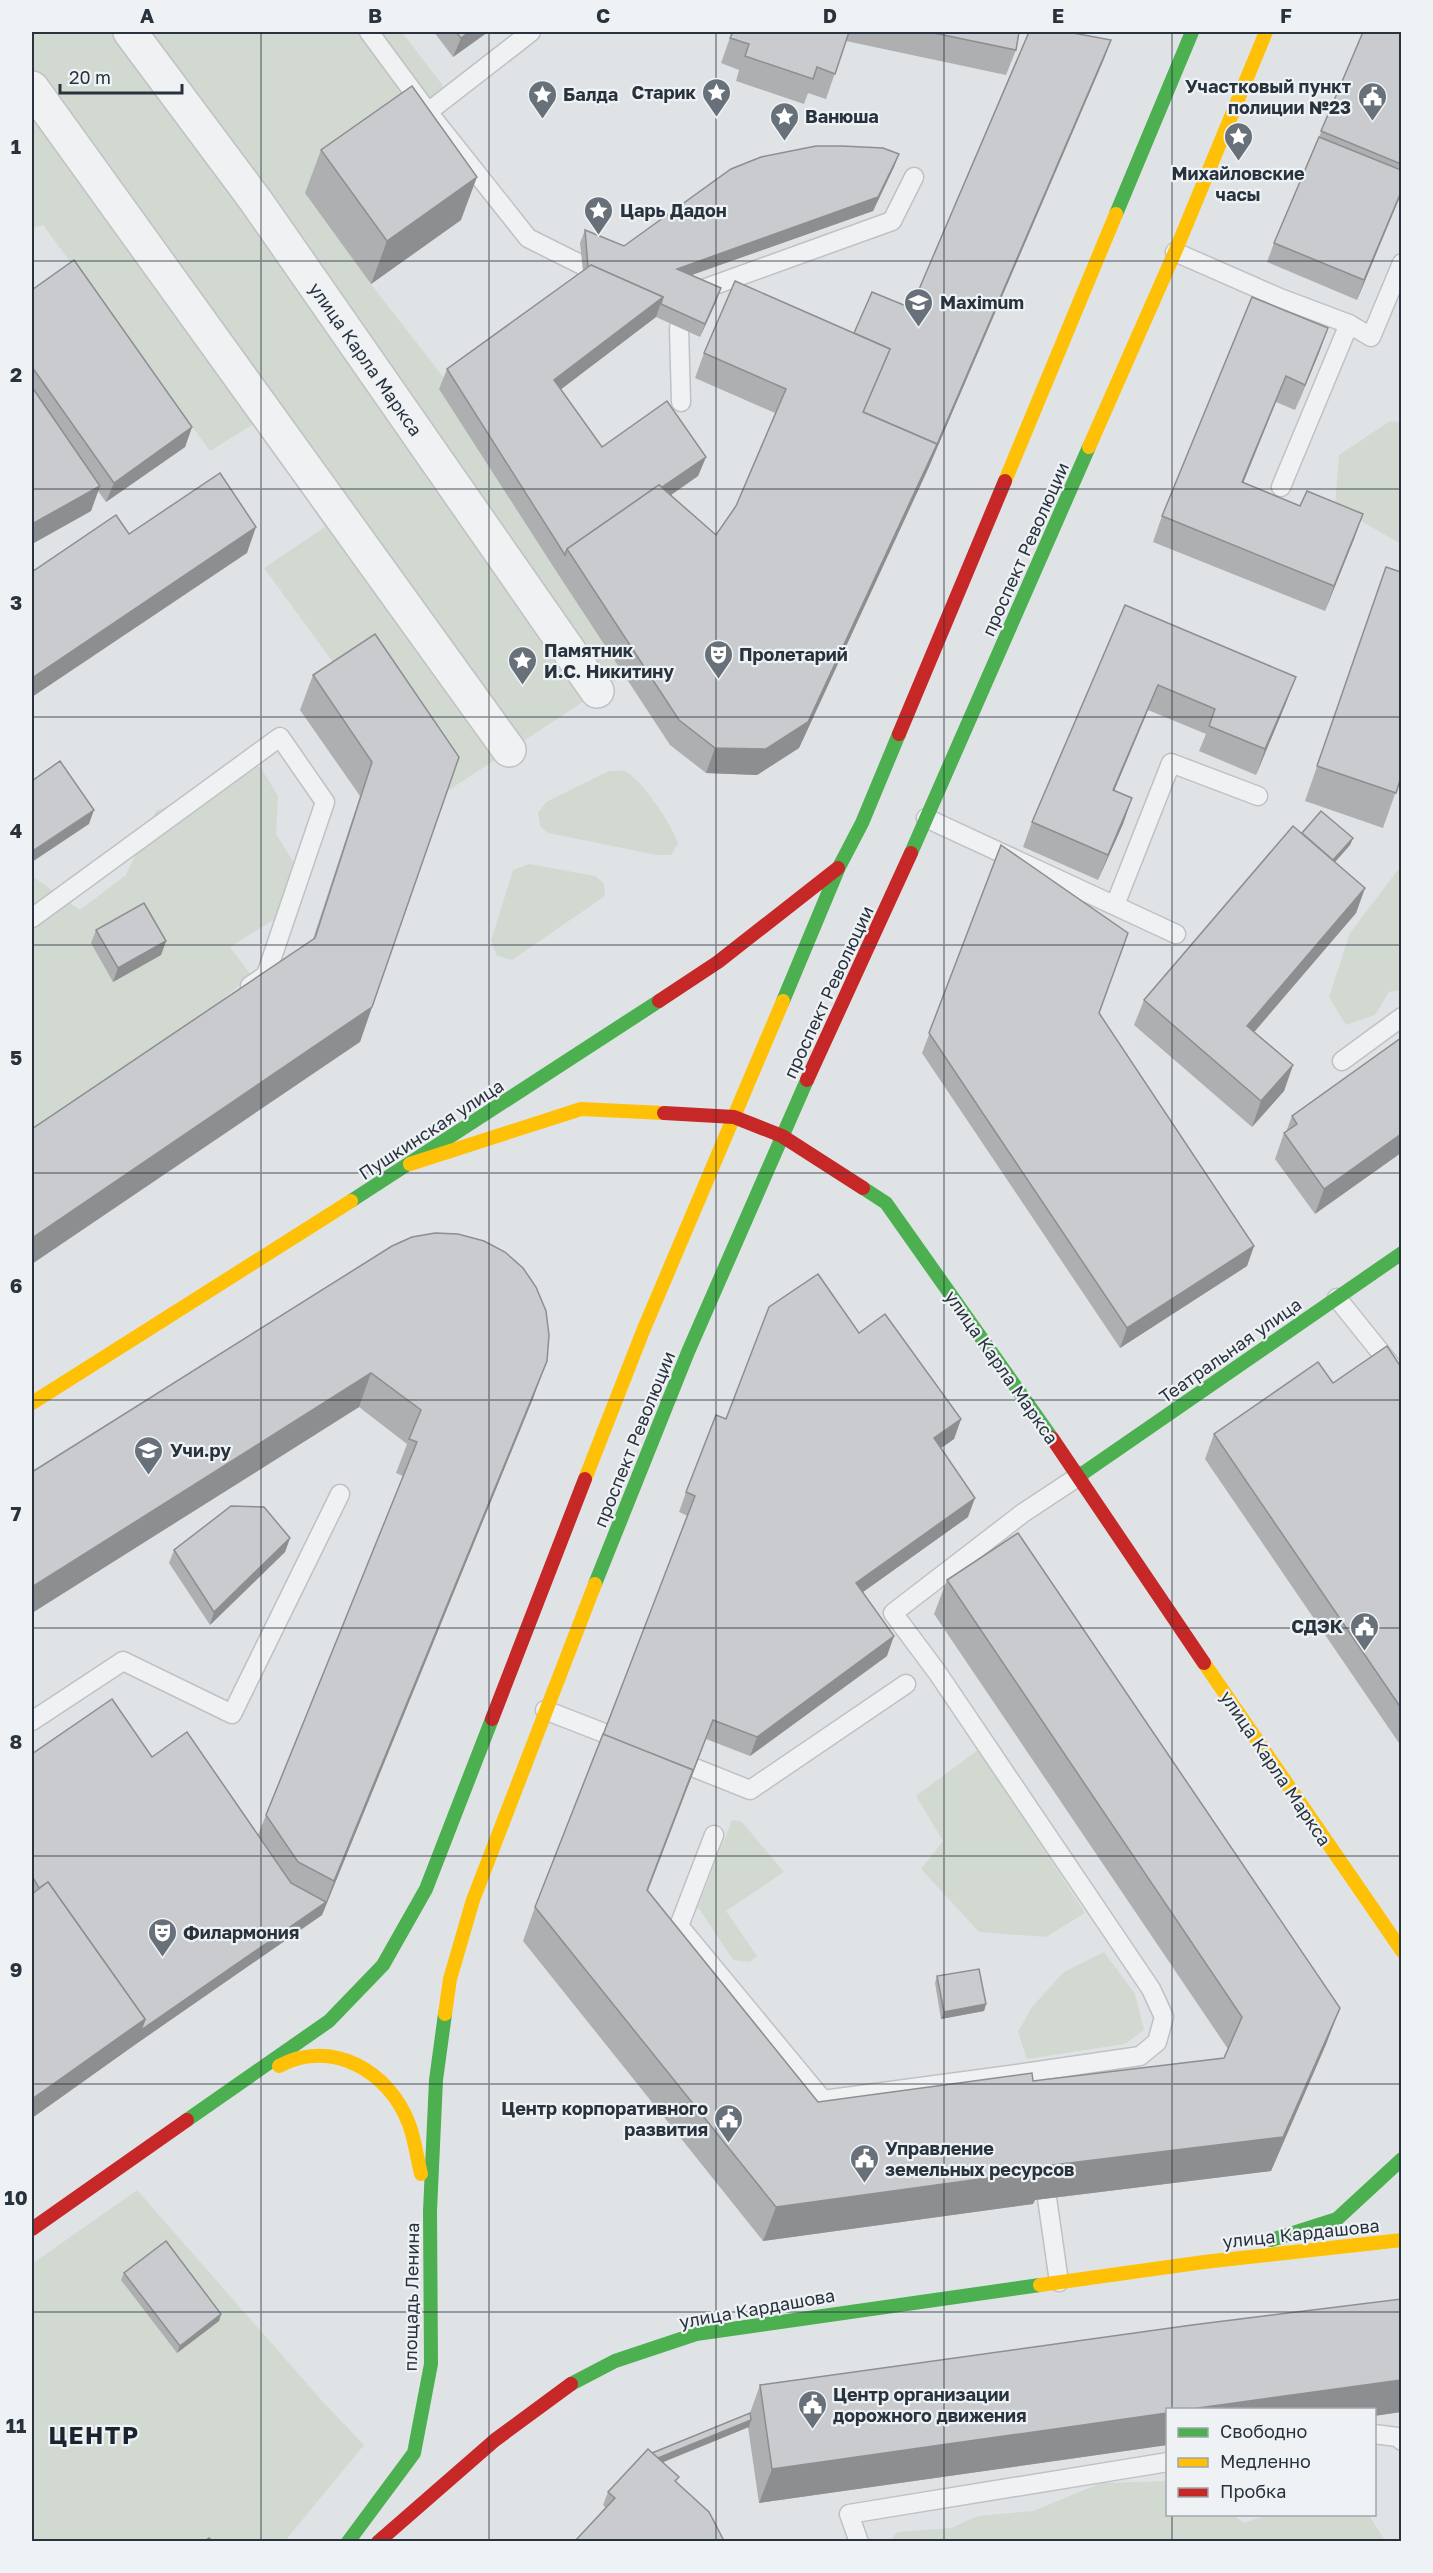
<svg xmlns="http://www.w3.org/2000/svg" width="1433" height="2573" font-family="'Golos Text',sans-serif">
  <rect width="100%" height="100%" fill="#e0e3e6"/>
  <!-- green -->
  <g fill="#d2d9d1">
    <polygon points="32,32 402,32 447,91 306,193 371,284 448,383 558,574 624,675 446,792 335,665 264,568 325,527 255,423 210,451 43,225 32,228"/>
    <polygon points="1390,421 1401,422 1401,544 1335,506 1339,455"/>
    <polygon points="260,766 278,796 276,834 298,869 292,913 270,922 230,947 251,975 171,1044 32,1138 32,876 80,910 126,875 156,811"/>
    <path d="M609,771C614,771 620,770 624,771C639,775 675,829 678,844L671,855H657L548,833L540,826L538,813L546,802Z"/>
    <polygon points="529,864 595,876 604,883 605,896 512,960 497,956 491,941 513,870"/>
    <polygon points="1401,866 1401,990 1389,992 1375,1015 1346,1025 1329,997 1350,933"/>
    <polygon points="979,1749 1085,1913 1046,1937 979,1932 921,1869 943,1841 916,1796"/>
    <polygon points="732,1820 742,1822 784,1872 726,1911 757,1956 750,1962 733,1960 698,1907"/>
    <polygon points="1104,1952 1135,1994 1144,2030 1125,2044 1027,2059 1018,2032 1032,2007 1064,1972"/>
    <polygon points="137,2190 324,2403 364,2445 285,2541 32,2541 32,2264"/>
    <polygon points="1167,2481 1168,2514 1232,2515 1245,2523 1266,2515 1369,2515 1385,2541 890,2541 897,2532 951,2528 978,2516 1033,2511 1101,2483"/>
  </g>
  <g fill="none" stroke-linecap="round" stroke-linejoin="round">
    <defs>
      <g id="lane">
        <polyline points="369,32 428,112 528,238 582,265"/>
        <polyline points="428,112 531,32"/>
        <polyline points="1175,252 1280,298 1349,324 1371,337 1402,263"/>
        <polyline points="695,292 892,221 914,177"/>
        <polyline points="679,328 681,402"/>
        <polyline points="1281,487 1349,324"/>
        <polyline points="926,818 1176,934"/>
        <polyline points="1115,905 1171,763 1258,796"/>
        <polyline points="32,918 280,737 325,802 266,975 250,986"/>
        <polyline points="1342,1061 1402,1017"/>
        <polyline points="1337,1298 1402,1379"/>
        <polyline points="545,1710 604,1733"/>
        <polyline points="32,1721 123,1661 232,1714 340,1494"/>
        <polyline points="695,1768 750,1790 906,1684"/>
        <polyline points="714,1835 679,1926 823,2100 1031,2072 1033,2082"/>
        <polyline points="1031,2072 1140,2056 1157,2042 1164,2017 1151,1989 937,1672 893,1613 1023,1513 1079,1476"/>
        <polyline points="1047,2198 1059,2282"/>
        <polyline points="1374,2434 1397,2437 1402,2441"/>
        <polyline points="859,2542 849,2514 1168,2462"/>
      </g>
      <g id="street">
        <polyline points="130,32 256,201 597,691"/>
        <polyline points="32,88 509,750"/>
      </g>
    </defs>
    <!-- lane casing -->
    <use href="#lane" stroke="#bfc1c4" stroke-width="21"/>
    <!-- street casing -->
    <use href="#street" stroke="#bfc1c4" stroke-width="36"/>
    <!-- lane -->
    <use href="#lane" stroke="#f0f1f2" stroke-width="18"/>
    <!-- street -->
    <use href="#street" stroke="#f0f1f2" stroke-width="33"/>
    <!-- fast -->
    <g stroke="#4caf50" stroke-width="14">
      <polyline points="1116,214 1192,32"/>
      <polyline points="911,853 1089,447"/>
      <polyline points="783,1001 839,867 862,823 899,734"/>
      <polyline points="863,1188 886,1203 1052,1438"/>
      <polyline points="351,1201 659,1001"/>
      <polyline points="1079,1476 1402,1253"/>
      <polyline points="595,1584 688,1352 807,1080"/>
      <polyline points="187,2120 329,2021 383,1965 426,1889 492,1719"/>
      <polyline points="1271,2240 1337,2219 1402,2159"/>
      <polyline points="571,2384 615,2361 696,2334 1040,2285"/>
      <polyline points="348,2542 414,2453 431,2364 430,2211 436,2080 445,2014"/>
    </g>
    <!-- slow -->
    <g stroke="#ffc107" stroke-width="14">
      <polyline points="1089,447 1175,252 1266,32"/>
      <polyline points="1005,481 1116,214"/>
      <polyline points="410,1164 581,1109 664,1113"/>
      <polyline points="32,1403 351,1201"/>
      <polyline points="585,1479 643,1331 783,1001"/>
      <polyline points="1204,1663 1402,1951"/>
      <polyline points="445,2014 450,1979 473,1900 595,1584"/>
      <path d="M279,2066C332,2038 389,2071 409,2124C415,2140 417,2158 421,2174"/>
      <polyline points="1040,2285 1204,2262 1402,2240"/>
    </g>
    <!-- jam -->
    <g stroke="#c62828" stroke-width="14">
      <polyline points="899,734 1005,481"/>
      <polyline points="659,1001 718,962 838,868"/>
      <polyline points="807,1080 911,853"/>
      <polyline points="664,1113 734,1117 782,1136 863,1188"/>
      <polyline points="1052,1438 1204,1663"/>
      <polyline points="492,1719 585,1479"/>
      <polyline points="32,2229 187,2120"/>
      <polyline points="378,2542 495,2440 571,2384"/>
    </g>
  </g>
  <!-- wall -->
  <g fill="#adafb1">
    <polygon points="434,32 488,32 453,57"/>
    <polygon points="732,32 1019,32 1016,50 1006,75 846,41 826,99 808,93 804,104 736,81 739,70 721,63"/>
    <polygon points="1363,32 1401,32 1401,194 1357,300 1267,262 1274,243 1319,137"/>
    <polygon points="1104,59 928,469 799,748 757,775 706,773 670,745 558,574 439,389 447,369 583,271 580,243 585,230 624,246 899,154 894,167 873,211 691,275 716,302 700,337 656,317 561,389 602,447 706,457 698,476 671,495 716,535 736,506 775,413 695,378 704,353 854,333 911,308"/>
    <polygon points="321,150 461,220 371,284 305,193"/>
    <polygon points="32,290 192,427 185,447 106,502 98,491 91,511 32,544"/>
    <polygon points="1252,297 1319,353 1295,410 1276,402 1243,483 1300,506 1363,514 1354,539 1325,611 1153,542 1162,516"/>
    <polygon points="1386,567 1401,777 1383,828 1305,801"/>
    <polygon points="1125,605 1286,703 1256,775 1199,751 1206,734 1148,710 1114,791 1132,798 1123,824 1098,880 1023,847 1032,822"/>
    <polygon points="375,634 372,1007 360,1042 313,939 360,796 300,710 313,675"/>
    <polygon points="1302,833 1353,838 1350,845 1335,862 1365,888 1356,913 1254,1032 1293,1065 1284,1091 1252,1127 1134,1025 1144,1000"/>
    <polygon points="1001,845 1099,1013 1254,1246 1247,1266 1120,1348 922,1053"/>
    <polygon points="96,930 166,941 161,955 113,982 91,943"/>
    <polygon points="1401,1038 1315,1214 1275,1159 1284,1133 1286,1132 1292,1116"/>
    <polygon points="392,1246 534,1396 322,1915 136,2044 32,2118 32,1754 152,1757 258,1835 266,1815 403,1476 396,1473 407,1444 359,1407 32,1613 32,1472"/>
    <polygon points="859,1333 961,1419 954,1439 941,1448 968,1517 863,1592 887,1656 750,1756 706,1739 648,1891 818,2102 1033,2081 1224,2058 1228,2049 934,1614 947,1580 1327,2042 1271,2171 1035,2200 1033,2204 763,2241 523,1941 535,1907 688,1516 679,1512 686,1492 726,1419"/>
    <polygon points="1401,1367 1401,1746 1205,1459 1214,1434 1333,1383"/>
    <polygon points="290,1538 285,1552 210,1625 169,1563 174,1550"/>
    <polygon points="937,1976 986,2004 984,2011 941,2019 935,1983"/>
    <polygon points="124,2273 221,2314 219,2321 177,2353 121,2280"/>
    <polygon points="1401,2299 1401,2412 759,2503 748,2427 662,2462 606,2508 603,2505 608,2492 652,2453 750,2413 760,2385"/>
  </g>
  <!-- shaded-wall -->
  <g fill="#8d8e90">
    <polygon points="469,32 488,32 453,57 461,38"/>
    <polygon points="1111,40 1104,59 928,469 799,748 757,775 706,773 715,748"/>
    <polygon points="899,154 894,167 873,211 672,282 677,269"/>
    <polygon points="477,177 461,220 371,284 387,241"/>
    <polygon points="1401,192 1401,194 1357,300 1364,280"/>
    <polygon points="721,288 716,302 700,337 705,324"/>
    <polygon points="663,297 656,317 547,400 554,380"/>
    <polygon points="1328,328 1319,353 1295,410 1305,385"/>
    <polygon points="1286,376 1276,402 1233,508 1242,482"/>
    <polygon points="192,427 185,447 106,502 114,483"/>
    <polygon points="706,457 698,476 575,562 569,552"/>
    <polygon points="100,486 91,511 32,544 32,524"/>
    <polygon points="1363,514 1354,539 1325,611 1334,586"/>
    <polygon points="256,527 247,553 32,697 32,678"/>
    <polygon points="1296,677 1286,703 1256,775 1265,749"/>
    <polygon points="1158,685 1148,710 1104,815 1113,790"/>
    <polygon points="1132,798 1123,824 1098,880 1108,855"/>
    <polygon points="94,810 89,824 32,862 32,856 34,850"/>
    <polygon points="1353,838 1350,845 1327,871 1330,864"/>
    <polygon points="1365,888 1356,913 1238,1051 1247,1026"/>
    <polygon points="166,941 161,955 113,982 118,968"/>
    <polygon points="372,1007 360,1042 32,1264 32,1238"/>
    <polygon points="1293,1065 1284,1091 1252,1127 1261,1101"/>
    <polygon points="1401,1134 1401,1153 1315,1214 1324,1189"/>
    <polygon points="1254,1246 1247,1266 1120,1348 1127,1328"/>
    <polygon points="547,1361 534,1396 322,1915 136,2044 32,2118 32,2099 145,2019 326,1902 334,1881"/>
    <polygon points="371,1373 359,1407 32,1613 32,1587"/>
    <polygon points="961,1419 954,1439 927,1458 934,1438"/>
    <polygon points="975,1498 968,1517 849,1602 856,1583"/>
    <polygon points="290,1538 285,1552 210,1625 214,1612"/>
    <polygon points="894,1636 887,1656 750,1756 757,1737"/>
    <polygon points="706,1739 635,1924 693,1770"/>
    <polygon points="986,2004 984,2011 941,2019 944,2012"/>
    <polygon points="1340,2008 1327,2042 1271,2171 1035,2200 1033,2204 763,2241 776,2207 1045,2166"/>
    <polygon points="221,2314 219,2321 177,2353 180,2346"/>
    <polygon points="1401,2380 1401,2412 1374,2416 1374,2409 1191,2409"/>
    <polygon points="1167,2413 1167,2445 759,2503 772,2469"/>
    <polygon points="751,2420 749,2427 649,2468 651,2461"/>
  </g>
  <!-- building -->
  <g fill="#c9cbce" stroke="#8d8e90" stroke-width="1.5">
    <polygon points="456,32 469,32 461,38"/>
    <polygon points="733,32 849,32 835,74 817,67 813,79 745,56 749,44 730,38"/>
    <polygon points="929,32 1019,32 1016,50"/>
    <polygon points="1029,32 1068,32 1111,40 935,449 937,444 863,412 890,349 854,333 872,292 911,308"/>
    <polygon points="1363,32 1401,32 1401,164 1321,131"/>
    <polygon points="412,86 477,177 387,241 321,150"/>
    <polygon points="1319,137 1401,170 1401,192 1364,280 1274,243"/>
    <polygon points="816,146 842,146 883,148 899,154 878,197 677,269 721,288 705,324 661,304 663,297 591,265 588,267 585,230 624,246 731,169 761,157"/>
    <polygon points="74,260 192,427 114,483 32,367 32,290"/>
    <polygon points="591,265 663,297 554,380 602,447 667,401 706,457 662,487 659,485 567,549 565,555 447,369"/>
    <polygon points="735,281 890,349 863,412 937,444 808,722 766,749 715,748 679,720 567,549 659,485 716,535 736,506 786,389 704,353"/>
    <polygon points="1252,297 1328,328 1305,385 1286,376 1242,482 1300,506 1307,491 1363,514 1334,586 1162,516"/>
    <polygon points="32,387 100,486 32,524"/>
    <polygon points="220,473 256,527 32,678 32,572 116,515 129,534"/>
    <polygon points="1386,567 1401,572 1401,777 1396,793 1317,766"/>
    <polygon points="1125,605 1296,677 1265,749 1209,726 1215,709 1158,685 1113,790 1132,798 1108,855 1032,822"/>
    <polygon points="375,634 459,757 372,1007 32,1238 32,1129 315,938 372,762 313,675"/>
    <polygon points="60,761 94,810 34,850 32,847 32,781"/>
    <polygon points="1321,811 1353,838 1333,860 1302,833"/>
    <polygon points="1293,826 1365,888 1247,1026 1293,1065 1261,1101 1144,1000"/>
    <polygon points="1001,845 1128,933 1099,1013 1254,1246 1127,1328 929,1033"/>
    <polygon points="144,903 166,941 118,968 96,930"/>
    <polygon points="1401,1038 1401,1134 1324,1189 1284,1133 1297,1124 1292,1116"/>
    <polygon points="435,1233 458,1234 484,1241 505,1252 523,1268 536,1287 546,1311 549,1335 547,1361 334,1881 298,1862 266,1815 417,1442 409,1439 421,1410 371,1373 32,1587 32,1472 392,1246 412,1237"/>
    <polygon points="818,1274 859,1333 885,1314 961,1419 934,1438 975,1498 856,1583 894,1636 757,1737 713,1720 688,1784 693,1770 603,1735 695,1496 686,1492 716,1415 726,1419 769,1307"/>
    <polygon points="1387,1346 1401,1367 1401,1708 1214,1434 1318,1362 1333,1383"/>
    <polygon points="231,1506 264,1507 290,1538 214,1612 174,1550"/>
    <polygon points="1018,1533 1340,2008 1283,2137 1045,2166 1045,2170 776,2207 535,1907 603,1734 693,1770 647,1890 818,2102 1032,2073 1033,2081 1224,2058 1242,2017 947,1580"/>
    <polygon points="112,1699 152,1757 187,1732 291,1883 326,1902 141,2030 145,2019 48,1882 39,1888 32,1876 32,1754"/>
    <polygon points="48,1882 145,2019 32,2099 32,1894"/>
    <polygon points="979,1969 986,2004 944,2012 937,1976"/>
    <polygon points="166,2241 221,2314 180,2346 124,2273"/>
    <polygon points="1401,2299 1401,2380 1191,2409 1167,2409 1167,2413 772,2469 760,2385 1192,2325"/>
    <polygon points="750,2413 751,2420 658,2458 652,2453"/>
    <polygon points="648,2449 679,2477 675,2481 709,2512 724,2541 575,2541 615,2498 608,2492"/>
    <polygon points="209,2538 213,2541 205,2541"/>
  </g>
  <!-- grid -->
  <path fill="none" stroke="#28333e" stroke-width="1.5" stroke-opacity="0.55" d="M261,32V2542M489,32V2542M716,32V2542M944,32V2542M1172,32V2410M32,261H1402M32,489H1402M32,717H1402M32,945H1402M32,1173H1402M32,1400H1402M32,1628H1402M32,1856H1402M32,2084H1402M32,2312H1402M1172,2514V2542"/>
  <!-- icons -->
  <defs>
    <symbol id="sight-pin" viewBox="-11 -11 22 30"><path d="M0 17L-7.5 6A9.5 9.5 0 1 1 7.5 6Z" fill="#687179" stroke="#eef2f5"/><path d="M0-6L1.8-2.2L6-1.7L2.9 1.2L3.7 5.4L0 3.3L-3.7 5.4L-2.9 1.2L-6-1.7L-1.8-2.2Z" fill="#fff"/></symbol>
    <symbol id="civic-pin" viewBox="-11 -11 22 30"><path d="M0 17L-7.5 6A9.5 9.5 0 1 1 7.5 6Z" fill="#687179" stroke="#eef2f5"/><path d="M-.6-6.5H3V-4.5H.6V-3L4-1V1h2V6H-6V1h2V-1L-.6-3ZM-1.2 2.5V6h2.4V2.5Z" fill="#fff"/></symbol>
    <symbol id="school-pin" viewBox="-11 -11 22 30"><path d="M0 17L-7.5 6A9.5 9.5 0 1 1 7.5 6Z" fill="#687179" stroke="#eef2f5"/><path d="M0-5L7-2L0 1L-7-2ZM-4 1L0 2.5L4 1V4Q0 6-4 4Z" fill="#fff"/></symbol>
    <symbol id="theatre-pin" viewBox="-11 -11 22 30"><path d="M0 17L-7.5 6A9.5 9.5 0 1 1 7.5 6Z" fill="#687179" stroke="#eef2f5"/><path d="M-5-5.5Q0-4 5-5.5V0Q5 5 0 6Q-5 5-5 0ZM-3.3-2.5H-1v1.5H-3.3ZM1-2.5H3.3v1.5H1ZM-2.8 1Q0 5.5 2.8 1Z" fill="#fff"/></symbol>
  </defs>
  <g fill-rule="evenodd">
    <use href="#sight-pin" x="700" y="76" width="33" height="45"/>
    <use href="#sight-pin" x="526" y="78" width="33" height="45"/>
    <use href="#civic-pin" x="1356" y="80" width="33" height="45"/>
    <use href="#sight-pin" x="768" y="100" width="33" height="45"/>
    <use href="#sight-pin" x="1222" y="120" width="33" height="45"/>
    <use href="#sight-pin" x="582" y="194" width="33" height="45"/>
    <use href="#school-pin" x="902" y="286" width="33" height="45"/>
    <use href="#theatre-pin" x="702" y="638" width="33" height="45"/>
    <use href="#sight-pin" x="506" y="644" width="33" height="45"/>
    <use href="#school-pin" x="132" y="1434" width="33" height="45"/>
    <use href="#civic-pin" x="1348" y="1610" width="33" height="45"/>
    <use href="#theatre-pin" x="146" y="1916" width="33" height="45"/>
    <use href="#civic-pin" x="712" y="2102" width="33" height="45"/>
    <use href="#civic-pin" x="848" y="2142" width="33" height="45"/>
    <use href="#civic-pin" x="796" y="2388" width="33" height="45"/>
  </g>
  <g text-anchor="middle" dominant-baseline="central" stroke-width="4.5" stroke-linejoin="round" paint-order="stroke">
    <!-- poi labels -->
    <g font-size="18" font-weight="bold" fill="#28333e" stroke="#eef2f5" text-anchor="start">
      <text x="1351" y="86" text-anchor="end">Участковый пункт<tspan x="1351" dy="21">полиции №23</tspan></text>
      <text x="696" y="92" text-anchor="end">Старик</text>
      <text x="563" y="94">Балда</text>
      <text x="805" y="116">Ванюша</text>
      <text x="1238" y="173" text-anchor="middle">Михайловские<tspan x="1238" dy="21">часы</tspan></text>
      <text x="620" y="210">Царь Дадон</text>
      <text x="940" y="302">Maximum</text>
      <text x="544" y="650">Памятник<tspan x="544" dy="21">И.С. Никитину</tspan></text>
      <text x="739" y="654">Пролетарий</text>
      <text x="170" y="1450">Учи.ру</text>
      <text x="1343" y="1626" text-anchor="end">СДЭК</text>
      <text x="183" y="1932">Филармония</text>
      <text x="708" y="2108" text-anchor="end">Центр корпоративного<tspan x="708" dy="21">развития</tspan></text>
      <text x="885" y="2148">Управление<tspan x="885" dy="21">земельных ресурсов</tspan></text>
      <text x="833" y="2394">Центр организации<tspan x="833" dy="21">дорожного движения</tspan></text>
    </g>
    <!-- street labels -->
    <g font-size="18" fill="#28333e" stroke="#eef2f5">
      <text transform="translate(366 359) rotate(55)">улица Карла Маркса</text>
      <text transform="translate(1025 549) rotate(-66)">проспект Революции</text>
      <text transform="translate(828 992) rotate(-65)">проспект Революции</text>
      <text transform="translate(431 1129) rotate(-33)">Пушкинская улица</text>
      <text transform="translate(1230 1350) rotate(-35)">Театральная улица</text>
      <text transform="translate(1002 1367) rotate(55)">улица Карла Маркса</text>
      <text transform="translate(634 1439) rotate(-68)">проспект Революции</text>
      <text transform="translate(1276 1768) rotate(56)">улица Карла Маркса</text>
      <text transform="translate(1301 2233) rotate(-6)">улица Кардашова</text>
      <text transform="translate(411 2297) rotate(-89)">площадь Ленина</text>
      <text transform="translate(757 2308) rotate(-10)">улица Кардашова</text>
    </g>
    <!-- district labels -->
    <g font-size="24" font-weight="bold" letter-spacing="1.5" fill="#1a242f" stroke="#eef2f5">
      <text x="94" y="2434">ЦЕНТР</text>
    </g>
  </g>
  <!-- border -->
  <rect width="1433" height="2573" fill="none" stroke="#eef2f5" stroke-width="66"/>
  <!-- legend -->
  <rect x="1166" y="2408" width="210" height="108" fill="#eef2f5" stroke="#9fa6ac" stroke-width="1.5"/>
  <rect x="1178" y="2428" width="30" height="9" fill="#4caf50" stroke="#9fa6ac" stroke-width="1.5"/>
  <text x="1220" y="2438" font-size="18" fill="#28333e">Свободно</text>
  <rect x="1178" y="2458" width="30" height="9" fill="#ffc107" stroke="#9fa6ac" stroke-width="1.5"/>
  <text x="1220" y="2468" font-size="18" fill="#28333e">Медленно</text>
  <rect x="1178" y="2488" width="30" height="9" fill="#c62828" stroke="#9fa6ac" stroke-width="1.5"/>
  <text x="1220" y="2498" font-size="18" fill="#28333e">Пробка</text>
  <!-- scale -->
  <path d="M60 84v9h122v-9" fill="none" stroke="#28333e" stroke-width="3"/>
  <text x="69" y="84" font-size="18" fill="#28333e" stroke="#eef2f5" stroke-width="4.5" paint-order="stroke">20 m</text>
  <rect x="33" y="33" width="1367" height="2507" fill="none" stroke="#28333e" stroke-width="2"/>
  <g font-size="20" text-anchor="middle" font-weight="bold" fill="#28333e">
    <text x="147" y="23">A</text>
    <text x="375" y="23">B</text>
    <text x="603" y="23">C</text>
    <text x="830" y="23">D</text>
    <text x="1058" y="23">E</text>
    <text x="1286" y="23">F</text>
    <text x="16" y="154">1</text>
    <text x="16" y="382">2</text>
    <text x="16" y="610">3</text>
    <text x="16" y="838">4</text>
    <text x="16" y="1065">5</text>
    <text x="16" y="1293">6</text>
    <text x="16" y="1521">7</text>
    <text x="16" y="1749">8</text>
    <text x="16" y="1977">9</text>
    <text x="16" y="2205">10</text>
    <text x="16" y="2433">11</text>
  </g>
</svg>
